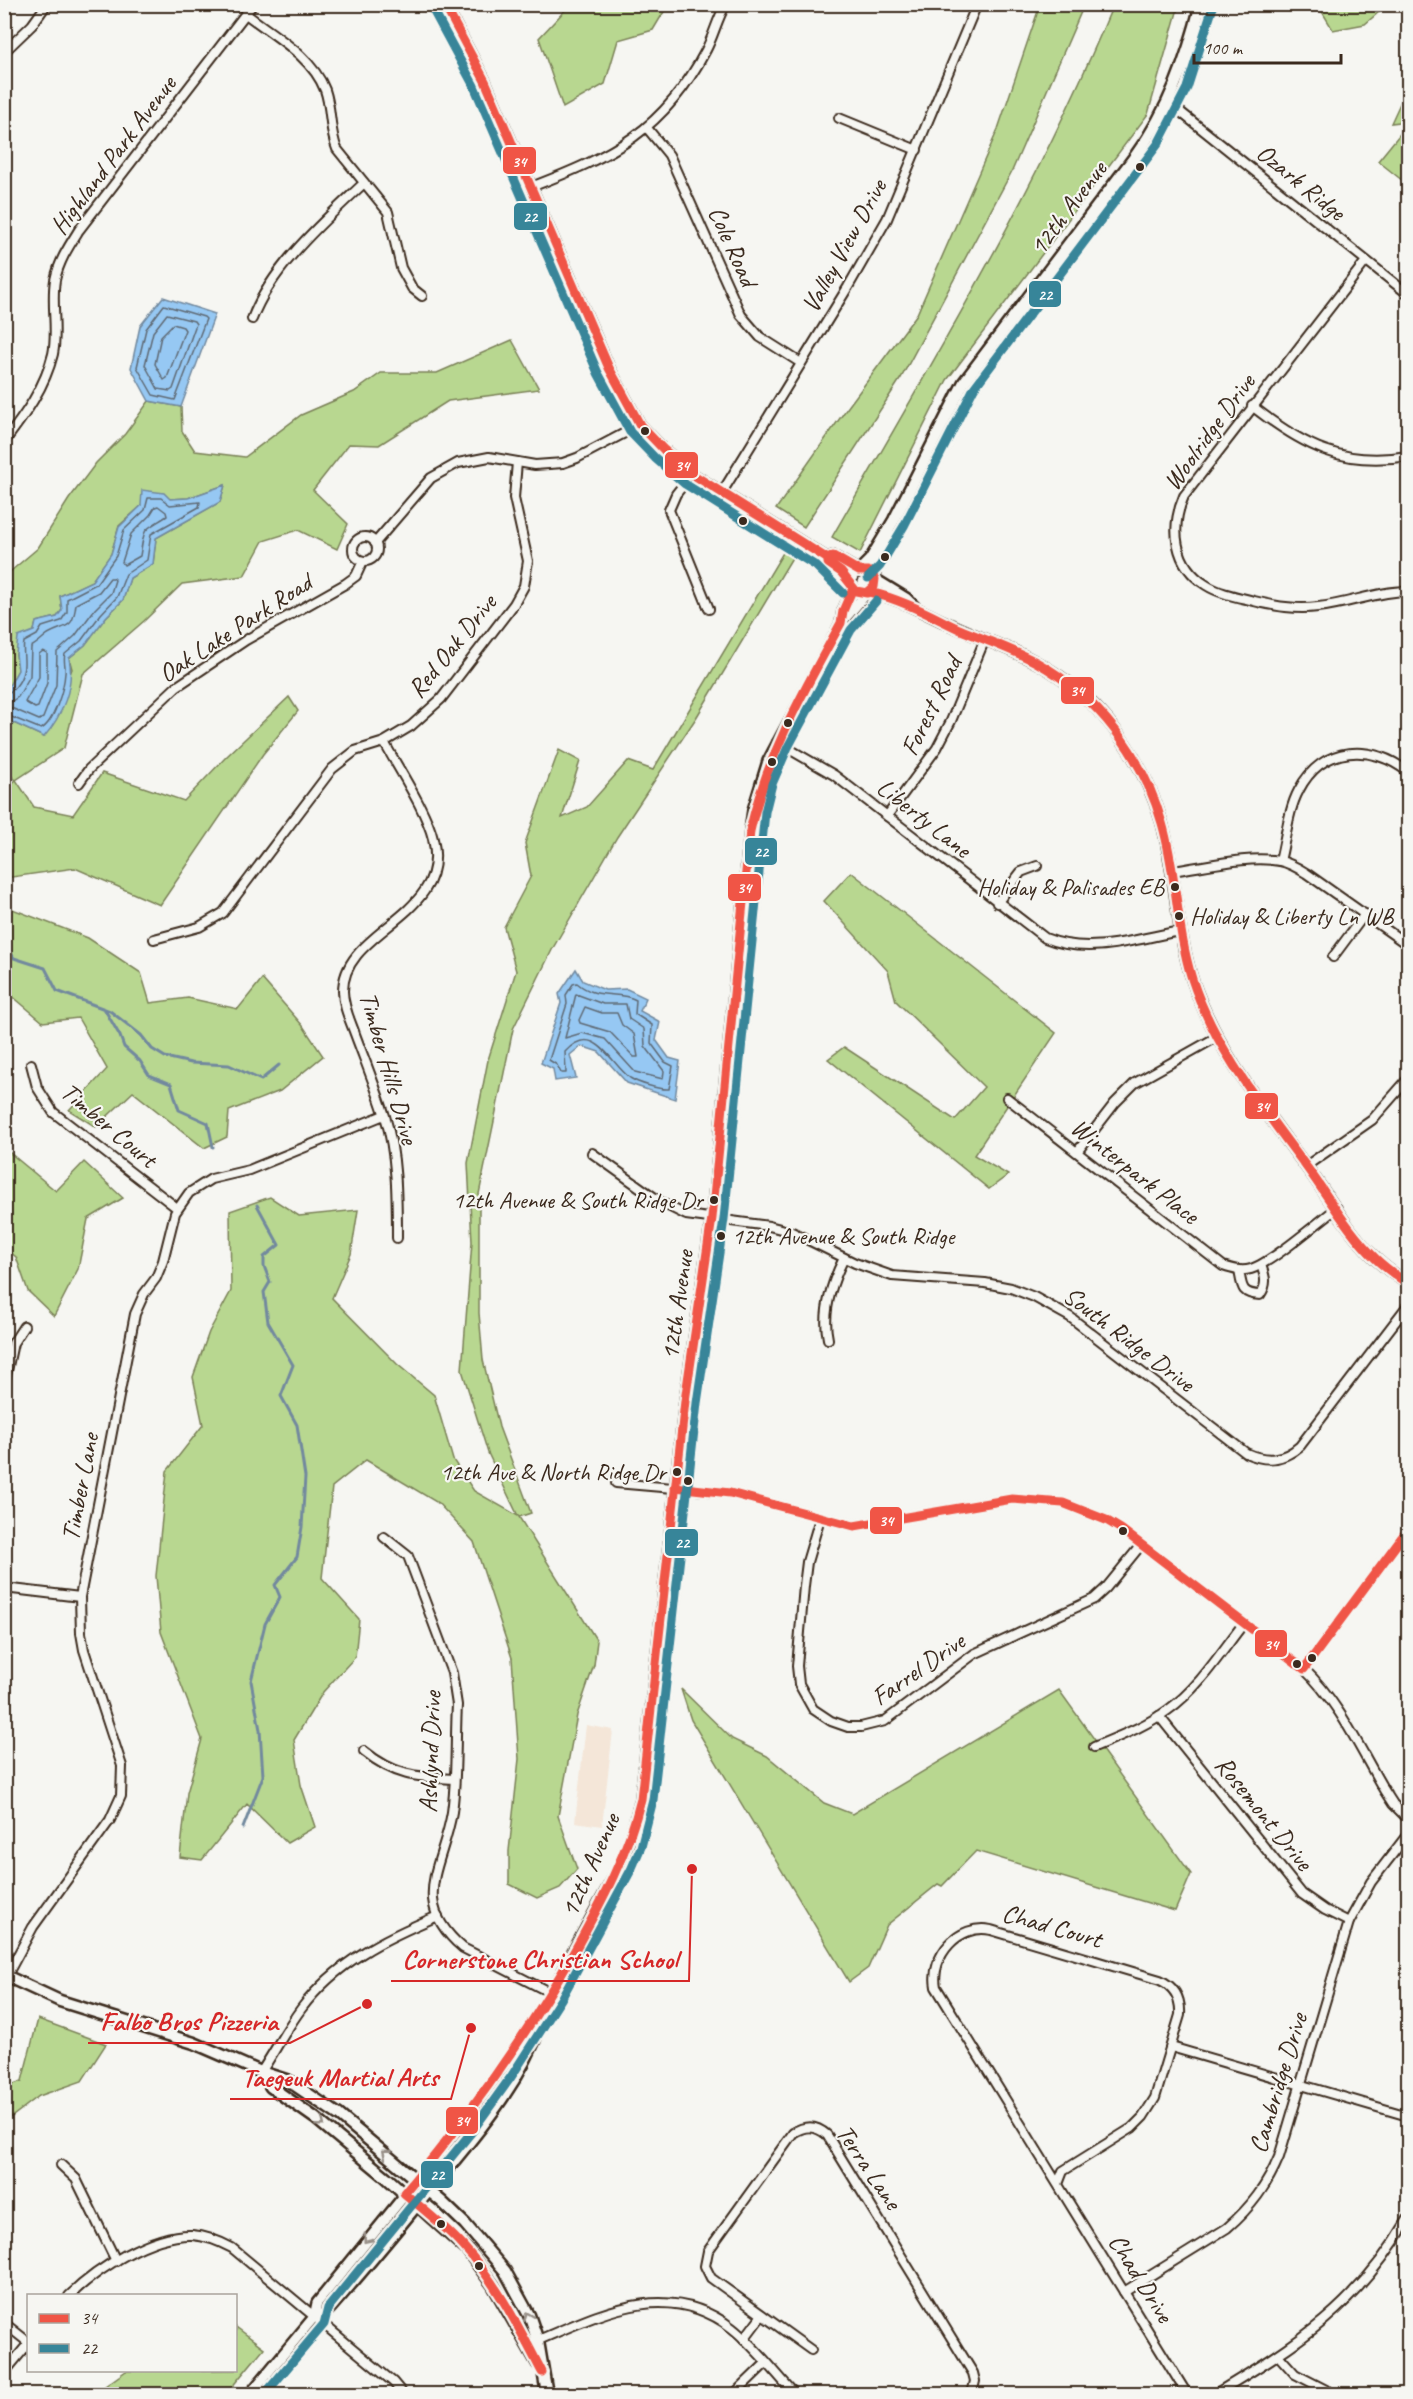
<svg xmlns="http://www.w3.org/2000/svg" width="1413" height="2399" font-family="Caveat,sans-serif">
  <rect width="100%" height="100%" fill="#f6f6f2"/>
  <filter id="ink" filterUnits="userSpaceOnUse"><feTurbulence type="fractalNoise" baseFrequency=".0167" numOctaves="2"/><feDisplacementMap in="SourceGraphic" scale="12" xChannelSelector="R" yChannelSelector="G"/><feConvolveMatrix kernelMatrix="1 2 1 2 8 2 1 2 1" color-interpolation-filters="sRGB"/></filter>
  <g filter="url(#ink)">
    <!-- built -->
    <polygon fill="#f4e6d8" points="586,1725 613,1730 602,1826 575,1822"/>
    <!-- green -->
    <g fill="#b8d790" stroke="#7a8057" stroke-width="1.5">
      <polygon points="570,5 668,5 653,30 618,40 605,84 563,108 539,38"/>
      <polygon points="1040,5 1084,5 1012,171 901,378 804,527 776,509 845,411 917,314 998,129"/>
      <path d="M1113,5H1179L1148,114L947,380L860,553L832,537C932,363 1037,190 1113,5Z"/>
      <polygon points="1318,5 1387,5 1365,24 1333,30"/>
      <polygon points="1408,86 1408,121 1391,123"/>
      <polygon points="1408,124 1408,185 1378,161"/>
      <polygon points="512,340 539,389 448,401 379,445 349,444 313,490 348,524 337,549 298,530 263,541 244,576 182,584 144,621 83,674 64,748 16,780 34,807 73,815 102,773 184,801 226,757 289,697 298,711 263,754 160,905 75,868 5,878 5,789 16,780 5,771 5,719 44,737 72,669 69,658 85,645 106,617 123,600 130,578 153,564 156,538 220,502 225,485 188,498 170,499 141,506 119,526 111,554 92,581 60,596 62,610 57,617 36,622 34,631 16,654 18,670 5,693 5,576 38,548 69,499 96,463 125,434 149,401 181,407 182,431 195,451 245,457 301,415 354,392 381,373 437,373"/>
      <polygon points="784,551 793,556 696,718 617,837 553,948 513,1029 479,1194 479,1313 483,1360 499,1427 531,1513 519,1517 597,1641 594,1665 577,1715 558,1816 577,1869 560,1888 537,1898 509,1884 509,1851 519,1759 512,1658 474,1542 438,1503 366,1460 332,1487 322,1578 359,1619 355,1657 323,1692 294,1740 301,1785 315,1827 287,1843 247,1804 202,1860 180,1857 187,1793 202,1739 161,1632 156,1576 167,1471 203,1425 193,1377 209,1332 231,1291 230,1211 270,1197 299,1216 358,1210 351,1254 332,1298 397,1364 434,1395 453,1460 474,1491 518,1516 488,1453 462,1370 472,1242 468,1163 488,1060 516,971 504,927 531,876 525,843 559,750 580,761 562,818 587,807 628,761 653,770"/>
      <polygon points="851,872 1056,1033 974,1155 1008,1175 989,1189 828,1059 844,1047 955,1120 984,1087 896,1001 888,971 824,901"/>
      <polygon points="4,901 7,907 88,938 141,973 150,1003 188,998 238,1009 262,979 303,1026 323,1056 280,1091 229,1111 227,1137 204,1148 133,1092 96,1127 69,1110 107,1069 78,1018 43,1022 5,990"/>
      <polygon points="4,1148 56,1191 84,1162 123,1198 88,1219 78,1269 54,1316 28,1291 16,1257 5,1248"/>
      <polygon points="681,1689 732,1739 767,1756 824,1803 852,1814 1059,1690 1191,1874 1175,1911 976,1851 942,1886 938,1884 887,1925 868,1968 849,1982 691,1720"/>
      <polygon points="38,2019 106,2044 82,2081 39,2096 5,2122 5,2087 22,2081"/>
      <polygon points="236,2327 264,2348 226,2394 94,2394 126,2371 236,2370"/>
    </g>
    <!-- water -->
    <g fill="#96c8f3" stroke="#72899e" stroke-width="1.5">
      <polygon points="163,297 215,314 181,407 149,401 131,368 140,326"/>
      <path d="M225,485L220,502L156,538L153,564L130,578L123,600L106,617L85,645L69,658C75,686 62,716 44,737L5,719V693L18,670L16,654L18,637L34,631L36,622L57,617L62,610L60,596L92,581L111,554L119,527L141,506L142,490L164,493L170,499L188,498Z"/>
      <polygon points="576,969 583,981 605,990 627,989 646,998 640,1011 660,1022 656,1040 669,1058 680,1061 675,1099 627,1083 599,1052 581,1046 570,1055 576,1078 555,1081 553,1069 541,1063 561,1003 559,994"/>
    </g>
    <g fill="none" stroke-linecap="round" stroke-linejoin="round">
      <!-- shore -->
      <g stroke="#5f6973" stroke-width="1.5">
        <polygon points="164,305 204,317 206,319 175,400 153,395 137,367 146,329"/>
        <polygon points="167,314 194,321 196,324 173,389 170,391 158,389 145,365 153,332"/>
        <polygon points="173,324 183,327 185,330 167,378 164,380 155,364 161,336"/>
        <path d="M158,506L166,512L167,516C142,532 145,525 140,556L124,565L122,562L131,534L150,515L155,507Z"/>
        <path d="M110,578H113L115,580L111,593L95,609L75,636L57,652L56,685L43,718L39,720L9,707V703L18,697L30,676L31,647C39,643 45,635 50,633C68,624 73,629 76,604L99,592Z"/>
        <polygon points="43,651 47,653 47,683 38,707 35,708 25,702 39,677 39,654"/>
        <path d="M4,694C13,693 21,681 23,672C26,663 22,652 24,642L37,635L42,627L61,621L67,612V599L96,584L116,556L124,530L145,510L148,498H161L170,505L200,502L199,507L151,534L147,560L126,574L117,597L101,614L81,641L65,654C63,661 66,666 65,673C64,688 54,723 41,729L4,714"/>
        <path d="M577,983C598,1001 617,990 636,1000L635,1014L652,1025L651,1043L665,1062L673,1066L669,1089C660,1090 638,1083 630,1078C610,1063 594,1020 565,1052L566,1073H561L557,1065L549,1060L567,1004L566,995L573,984Z"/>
        <polygon points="576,994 603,1004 626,1004 629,1019 644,1029 645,1046 664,1071 663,1079 635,1072 605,1039 582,1033 565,1038"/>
        <polygon points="585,1007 602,1013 617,1013 622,1025 634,1034 638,1057 634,1057 610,1032 580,1023 579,1020"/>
      </g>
      <!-- stream -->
      <g stroke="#72899e" stroke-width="3">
        <polyline points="4,948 9,950 14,958 45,968 57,991 110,1011 141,1035 152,1049 165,1057 191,1063 229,1065 261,1080 279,1065"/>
        <polyline points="105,1010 120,1036 124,1047 140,1061 149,1075 171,1084 179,1110 208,1123 213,1147"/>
        <polyline points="243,1828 263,1776 260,1730 251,1681 265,1624 280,1597 275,1585 297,1557 302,1527 305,1477 297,1425 281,1396 293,1365 268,1322 264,1292 270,1282 264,1266 264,1257 279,1245 257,1205"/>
      </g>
      <defs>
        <g id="minor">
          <path d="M246,14C274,36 312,56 325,90C332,110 329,130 337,149L388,212L401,268L412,288L422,296"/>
          <polyline points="4,52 32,25 47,4"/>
          <polyline points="1166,104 1178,110 1408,294"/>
          <polyline points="839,118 917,150"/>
          <polyline points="647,128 669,155 741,315 760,337 801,363"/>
          <path d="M531,187C612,156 664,131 706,50C714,35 717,19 726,4"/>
          <path d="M1366,261L1184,496C1170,528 1174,565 1206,585C1220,594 1238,597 1254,601C1275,606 1296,610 1318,607C1349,604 1377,591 1408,591"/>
          <path d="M252,319C272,266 324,221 364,183"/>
          <path d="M1252,406C1303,446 1343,467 1408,456"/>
          <path d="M4,442C25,415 45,387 53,354C58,330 51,304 55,280C59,261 69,246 79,230L253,4"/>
          <polyline points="692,474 676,494 669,510 709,609"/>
          <polyline points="721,494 848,287 887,219 977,4"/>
          <circle cx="365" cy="549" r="12"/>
          <polyline points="375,543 431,478 458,463 489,457 535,465 563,463 577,458 640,425"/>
          <path d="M384,742C398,768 427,812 433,839C452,917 343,928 343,991C343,1006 350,1020 355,1034C365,1061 376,1088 385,1116C397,1155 397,1197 397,1238"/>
          <path d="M777,742L834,775L1045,938C1089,956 1136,939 1180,931"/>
          <polyline points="79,783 89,769 176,687 246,640 345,584 356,576 363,561"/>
          <polyline points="887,816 937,748 951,721 985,639"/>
          <path d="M1280,861C1286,838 1288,810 1299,790C1322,745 1372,743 1408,772"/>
          <path d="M1171,871C1204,867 1248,855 1280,861C1290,863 1298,868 1306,873L1408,945"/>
          <polyline points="997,903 1021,872 1037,866"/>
          <polyline points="154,939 199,927 223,913 332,769 355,751 384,742 411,726 441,699 514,604 524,586 528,561 514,498 517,462"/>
          <polyline points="1333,957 1365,914"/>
          <polyline points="31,1064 37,1087 53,1112 177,1208"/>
          <path d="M1007,1098L1223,1266C1232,1269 1241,1272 1251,1269C1271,1263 1317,1223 1337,1208"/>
          <polyline points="1077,1152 1115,1103 1135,1083 1217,1037"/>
          <path d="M592,1153L662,1203L686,1215L769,1226L792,1232L855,1263L892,1276L985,1283L1011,1288L1034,1297L1070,1317L1246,1453C1266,1462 1283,1461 1300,1446L1408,1305"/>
          <polyline points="1306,1166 1372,1120 1408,1079"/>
          <path d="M1239,1270C1242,1287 1241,1294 1260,1295C1268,1284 1265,1276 1261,1265"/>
          <path d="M828,1339C822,1312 832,1282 844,1258"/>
          <polyline points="4,1385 13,1343 24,1326"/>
          <path d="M616,1483L730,1493L854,1526L1012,1499L1063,1503L1106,1520L1121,1529L1304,1669C1339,1702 1360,1749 1384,1790L1393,1804L1408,1819"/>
          <polyline points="820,1518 807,1562 804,1586 797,1666 799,1684 813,1709 831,1721 848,1727 861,1727 885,1721 974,1654 1094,1599 1106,1588 1141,1545"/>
          <path d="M384,1537L408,1556L452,1673L457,1705C455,1740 457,1777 452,1812C443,1867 408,1901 463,1948L551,1993"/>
          <polyline points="4,1588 80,1597"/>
          <polyline points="1304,1669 1408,1529"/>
          <polyline points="1159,1716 1302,1894 1325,1910 1349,1922"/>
          <path d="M1094,1747C1120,1736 1146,1726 1168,1710C1199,1688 1221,1652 1244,1623"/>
          <path d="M364,1751C395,1776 415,1777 454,1779"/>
          <polyline points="5,1979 33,1927 110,1820 121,1796 122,1766 84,1650 81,1633 80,1597 135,1314 144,1294 156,1278 163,1261 175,1213 189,1193 211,1179 249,1170 384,1115"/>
          <polyline points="1171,2047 1408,2116"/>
          <path d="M261,2072C275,2051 286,2029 301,2009C336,1962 385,1938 438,1916"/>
          <polyline points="61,2165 76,2179 116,2261"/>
          <path d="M1058,2184L1063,2171L1132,2128L1143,2117L1155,2098L1180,2015C1181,1999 1175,1987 1160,1980L991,1930C959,1923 930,1956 936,1987L1187,2394"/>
          <path d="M1124,2292L1227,2228C1251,2207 1267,2186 1279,2157L1349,1922L1371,1882L1408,1834"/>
          <path d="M69,2296C98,2268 151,2234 192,2235C207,2236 219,2241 232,2248L393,2382L403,2394"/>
          <polyline points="4,2323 28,2342"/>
          <polyline points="744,2339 762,2315"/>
          <path d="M534,2342C600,2314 667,2278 732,2328C756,2347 775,2373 795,2394"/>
          <path d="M811,2350L711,2278L705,2266L708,2251L793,2133C805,2125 816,2125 827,2135L973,2373L975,2381L972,2394"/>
          <polyline points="1278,2355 1295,2374 1334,2394"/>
          <polyline points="4,2373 28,2344"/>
          <polyline points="734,2394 766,2363"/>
          <path d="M1215,2394C1299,2343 1357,2307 1408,2219"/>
        </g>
        <g id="tertiary">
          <polyline points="444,4 485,81 609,368 640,425 664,450 692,474 828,559 828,563 841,572 852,586"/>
          <polyline points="828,559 833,556 859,571"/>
          <polyline points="875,579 906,598 915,607"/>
          <path d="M869,592C898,597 924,613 951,625C983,640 1018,650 1048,669C1104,703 1144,761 1162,823C1176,874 1176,928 1192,979C1216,1051 1264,1109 1308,1169C1329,1197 1347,1230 1372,1255C1383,1267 1396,1275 1408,1284"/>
          <polyline points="841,623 867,593"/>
          <path d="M314,2317L327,2312C358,2278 387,2242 416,2207C468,2145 528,2081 549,2001"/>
          <polyline points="250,2394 314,2317 317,2303 460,2127 501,2071 551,1993 620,1865 629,1844 641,1799 685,1401 712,1218 750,831 753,810 768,761 841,623 843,611 853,588"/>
        </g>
        <g id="secondary">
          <path d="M860,570L870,560L894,520L964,382L1136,155C1169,110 1187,59 1201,4"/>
          <circle cx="863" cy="582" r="12"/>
          <polyline points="873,576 889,534"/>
          <polyline points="4,1975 60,2001 194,2043 261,2072 289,2081 339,2115 441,2201 465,2224 505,2271 529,2315 538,2341 547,2394"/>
          <polyline points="261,2072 271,2087 315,2118 386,2177 468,2251 493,2285 538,2364"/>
        </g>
      </defs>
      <!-- minor casing -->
      <use href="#minor" stroke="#3b2a1e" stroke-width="12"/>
      <!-- tertiary casing -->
      <use href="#tertiary" stroke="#3b2a1e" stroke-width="14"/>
      <!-- secondary casing -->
      <use href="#secondary" stroke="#3b2a1e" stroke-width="15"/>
      <!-- minor -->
      <use href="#minor" stroke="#f6f6f2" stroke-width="8"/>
      <!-- tertiary -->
      <use href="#tertiary" stroke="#f6f6f2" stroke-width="9"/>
      <!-- secondary -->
      <use href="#secondary" stroke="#f6f6f2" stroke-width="10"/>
      <defs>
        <g id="bus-1">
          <polyline points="444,4 485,81 609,368 640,425 664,450 692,474 828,559"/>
          <polygon points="833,556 859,571 868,571 875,579 874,587 867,593 856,591 841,572 828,563 828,559"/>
          <path d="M869,592C901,599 930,615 959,629C985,640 1012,649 1036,662C1098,696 1143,756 1162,823C1177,874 1176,928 1192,979C1215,1050 1264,1109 1308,1169C1330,1199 1348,1232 1375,1258C1385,1268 1397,1276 1408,1284"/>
          <polyline points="675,1487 730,1493 854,1526 1012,1499 1063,1503 1106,1520 1121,1529 1304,1669 1408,1529"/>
          <path d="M542,2372C519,2328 497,2283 463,2246C445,2226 424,2210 404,2193C468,2117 526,2037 575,1950C602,1901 628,1853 641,1799L685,1401L712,1218L750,831C767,755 804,690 841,623L843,611L853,588"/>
        </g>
        <g id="bus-2">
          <polyline points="433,10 474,86 598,373 630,432 655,458 685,484 816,566 843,593"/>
          <polyline points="868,578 880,566 904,526 974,388 1158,144 1187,88 1213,7"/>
          <polyline points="265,2394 324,2324 328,2308 470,2134 511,2077 561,1999 631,1870 641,1847 653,1800 697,1403 724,1219 765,812 772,784 788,747 851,630 876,601"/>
        </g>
      </defs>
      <!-- bus-1 casing -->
      <use href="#bus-1" stroke="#f6f6f2" stroke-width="14"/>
      <!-- bus-2 casing -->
      <use href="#bus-2" stroke="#f6f6f2" stroke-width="14"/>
      <!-- bus-1 -->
      <use href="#bus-1" stroke="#f05546" stroke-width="9"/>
      <!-- bus-2 -->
      <use href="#bus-2" stroke="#378599" stroke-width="9"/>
    </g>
    <!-- one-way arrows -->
    <defs><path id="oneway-chevron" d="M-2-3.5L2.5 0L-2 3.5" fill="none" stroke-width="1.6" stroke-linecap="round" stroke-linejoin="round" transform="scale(1.5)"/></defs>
    <g stroke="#989088">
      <use href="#oneway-chevron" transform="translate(321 2123) rotate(39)"/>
      <use href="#oneway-chevron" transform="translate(386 2153) rotate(-140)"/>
      <use href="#oneway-chevron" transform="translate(367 2239) rotate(129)"/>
      <use href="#oneway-chevron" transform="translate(528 2316) rotate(-112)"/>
    </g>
  </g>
  <!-- markers -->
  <g fill="#3b2a1e" stroke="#f6f6f2" stroke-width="2">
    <circle cx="1140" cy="167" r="5"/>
    <circle cx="645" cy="431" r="5"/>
    <circle cx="743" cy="521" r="5"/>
    <circle cx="885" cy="557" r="5"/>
    <circle cx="788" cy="723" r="5"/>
    <circle cx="772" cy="762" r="5"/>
    <circle cx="1175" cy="887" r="5"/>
    <circle cx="1179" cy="916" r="5"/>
    <circle cx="714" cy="1200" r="5"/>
    <circle cx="721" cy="1236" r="5"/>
    <circle cx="677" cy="1472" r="5"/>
    <circle cx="688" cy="1481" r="5"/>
    <circle cx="1123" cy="1531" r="5"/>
    <circle cx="1312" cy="1658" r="5"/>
    <circle cx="1297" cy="1664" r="5"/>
    <circle cx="441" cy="2224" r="5"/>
    <circle cx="479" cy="2266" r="5"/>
  </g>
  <g text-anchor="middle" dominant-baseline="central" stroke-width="4.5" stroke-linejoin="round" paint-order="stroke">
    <!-- bus labels -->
    <g font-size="24" fill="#3b2a1e" stroke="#f6f6f2" text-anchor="end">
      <text x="1164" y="887">Holiday &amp; Palisades EB</text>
      <text x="1190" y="916" text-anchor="start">Holiday &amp; Liberty Ln WB</text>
      <text x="703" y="1200">12th Avenue &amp; South Ridge Dr</text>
      <text x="732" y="1236" text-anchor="start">12th Avenue &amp; South Ridge</text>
      <text x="666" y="1472">12th Ave &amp; North Ridge Dr</text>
    </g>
    <!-- street labels -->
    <g font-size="26" fill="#3b2a1e" stroke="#f6f6f2">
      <text transform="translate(113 155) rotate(-53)">Highland Park Avenue</text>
      <text transform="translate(1301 182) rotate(39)">Ozark Ridge</text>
      <text transform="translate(1068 208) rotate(-53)">12th Avenue</text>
      <text transform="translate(733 246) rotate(66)">Cole Road</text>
      <text transform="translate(844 246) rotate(-61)">Valley View Drive</text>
      <text transform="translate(1209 432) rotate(-54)">Woolridge Drive</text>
      <text transform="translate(235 628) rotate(-33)">Oak Lake Park Road</text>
      <text transform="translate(452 646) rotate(-51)">Red Oak Drive</text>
      <text transform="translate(931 706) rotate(-64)">Forest Road</text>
      <text transform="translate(924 818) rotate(38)">Liberty Lane</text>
      <text transform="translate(389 1068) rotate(74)">Timber Hills Drive</text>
      <text transform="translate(109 1125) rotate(40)">Timber Court</text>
      <text transform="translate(1135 1171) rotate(38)">Winterpark Place</text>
      <text transform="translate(677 1305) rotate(-82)">12th Avenue</text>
      <text transform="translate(1129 1339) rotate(37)">South Ridge Drive</text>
      <text transform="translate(80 1487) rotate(-79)">Timber Lane</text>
      <text transform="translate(918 1669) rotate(-35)">Farrel Drive</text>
      <text transform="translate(430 1752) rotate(-88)">Ashlynd Drive</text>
      <text transform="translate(1264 1813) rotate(51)">Rosemont Drive</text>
      <text transform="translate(590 1865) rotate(-66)">12th Avenue</text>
      <text transform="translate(1052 1926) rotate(16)">Chad Court</text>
      <text transform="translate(1278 2083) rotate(-73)">Cambridge Drive</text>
      <text transform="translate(869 2167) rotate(56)">Terra Lane</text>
      <text transform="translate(1141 2278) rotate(58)">Chad Drive</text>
    </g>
  </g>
  <!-- callouts -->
  <path fill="none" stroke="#d62828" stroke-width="2" d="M692 1869L689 1981H391M367 2004L290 2043H88M471 2028L451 2099H230"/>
  <g fill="#d62828" stroke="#f6f6f2" stroke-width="2">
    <circle cx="692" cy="1869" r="6"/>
    <circle cx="367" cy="2004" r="6"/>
    <circle cx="471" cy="2028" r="6"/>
  </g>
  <g font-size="27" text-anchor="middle" font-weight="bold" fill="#d62828" stroke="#f6f6f2" stroke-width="4.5" stroke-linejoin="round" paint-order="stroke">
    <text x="540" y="1968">Cornerstone Christian School</text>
    <text x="189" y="2030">Falbo Bros Pizzeria</text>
    <text x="340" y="2086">Taegeuk Martial Arts</text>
  </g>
  <g stroke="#f6f6f2" stroke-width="2">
    <rect x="502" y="146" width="35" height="29" rx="6" fill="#f05546"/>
    <rect x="513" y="202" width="35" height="29" rx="6" fill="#378599"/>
    <rect x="1028" y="280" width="34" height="28" rx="6" fill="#378599"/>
    <rect x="664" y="451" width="35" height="28" rx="6" fill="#f05546"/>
    <rect x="1060" y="676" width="35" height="29" rx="6" fill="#f05546"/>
    <rect x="744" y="837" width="34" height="29" rx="6" fill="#378599"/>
    <rect x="727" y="873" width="35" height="29" rx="6" fill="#f05546"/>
    <rect x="1244" y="1092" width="35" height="28" rx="6" fill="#f05546"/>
    <rect x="869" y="1506" width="34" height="29" rx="6" fill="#f05546"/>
    <rect x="664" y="1528" width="35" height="29" rx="6" fill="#378599"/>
    <rect x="1254" y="1629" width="34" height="29" rx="6" fill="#f05546"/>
    <rect x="445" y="2106" width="34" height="29" rx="6" fill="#f05546"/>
    <rect x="420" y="2160" width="34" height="29" rx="6" fill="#378599"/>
  </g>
  <g font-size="16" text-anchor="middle" font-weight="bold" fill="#fff">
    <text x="519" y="167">34</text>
    <text x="530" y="222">22</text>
    <text x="1045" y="300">22</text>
    <text x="682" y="471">34</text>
    <text x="1077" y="696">34</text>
    <text x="761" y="857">22</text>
    <text x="744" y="893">34</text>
    <text x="1262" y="1112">34</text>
    <text x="886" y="1526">34</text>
    <text x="682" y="1548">22</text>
    <text x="1271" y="1650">34</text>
    <text x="462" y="2126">34</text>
    <text x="437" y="2180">22</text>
  </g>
  <!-- margin -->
  <rect width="1413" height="2399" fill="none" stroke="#f6f6f2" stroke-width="24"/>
  <rect x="12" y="12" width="1389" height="2375" fill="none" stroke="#3b2a1e" stroke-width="2" filter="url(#ink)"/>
  <!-- legend -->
  <rect x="27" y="2294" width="210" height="78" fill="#f6f6f2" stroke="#aba49d" stroke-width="1.5"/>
  <rect x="39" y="2314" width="30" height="9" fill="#f05546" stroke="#aba49d" stroke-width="1.5"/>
  <text x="81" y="2324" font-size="18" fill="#3b2a1e">34</text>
  <rect x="39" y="2344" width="30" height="9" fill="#378599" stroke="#aba49d" stroke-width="1.5"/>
  <text x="81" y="2354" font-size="18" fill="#3b2a1e">22</text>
  <!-- scale -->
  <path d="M1194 54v9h147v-9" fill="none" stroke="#3b2a1e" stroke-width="3"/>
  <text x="1203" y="54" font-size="18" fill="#3b2a1e" stroke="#f6f6f2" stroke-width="4.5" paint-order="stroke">100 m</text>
</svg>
